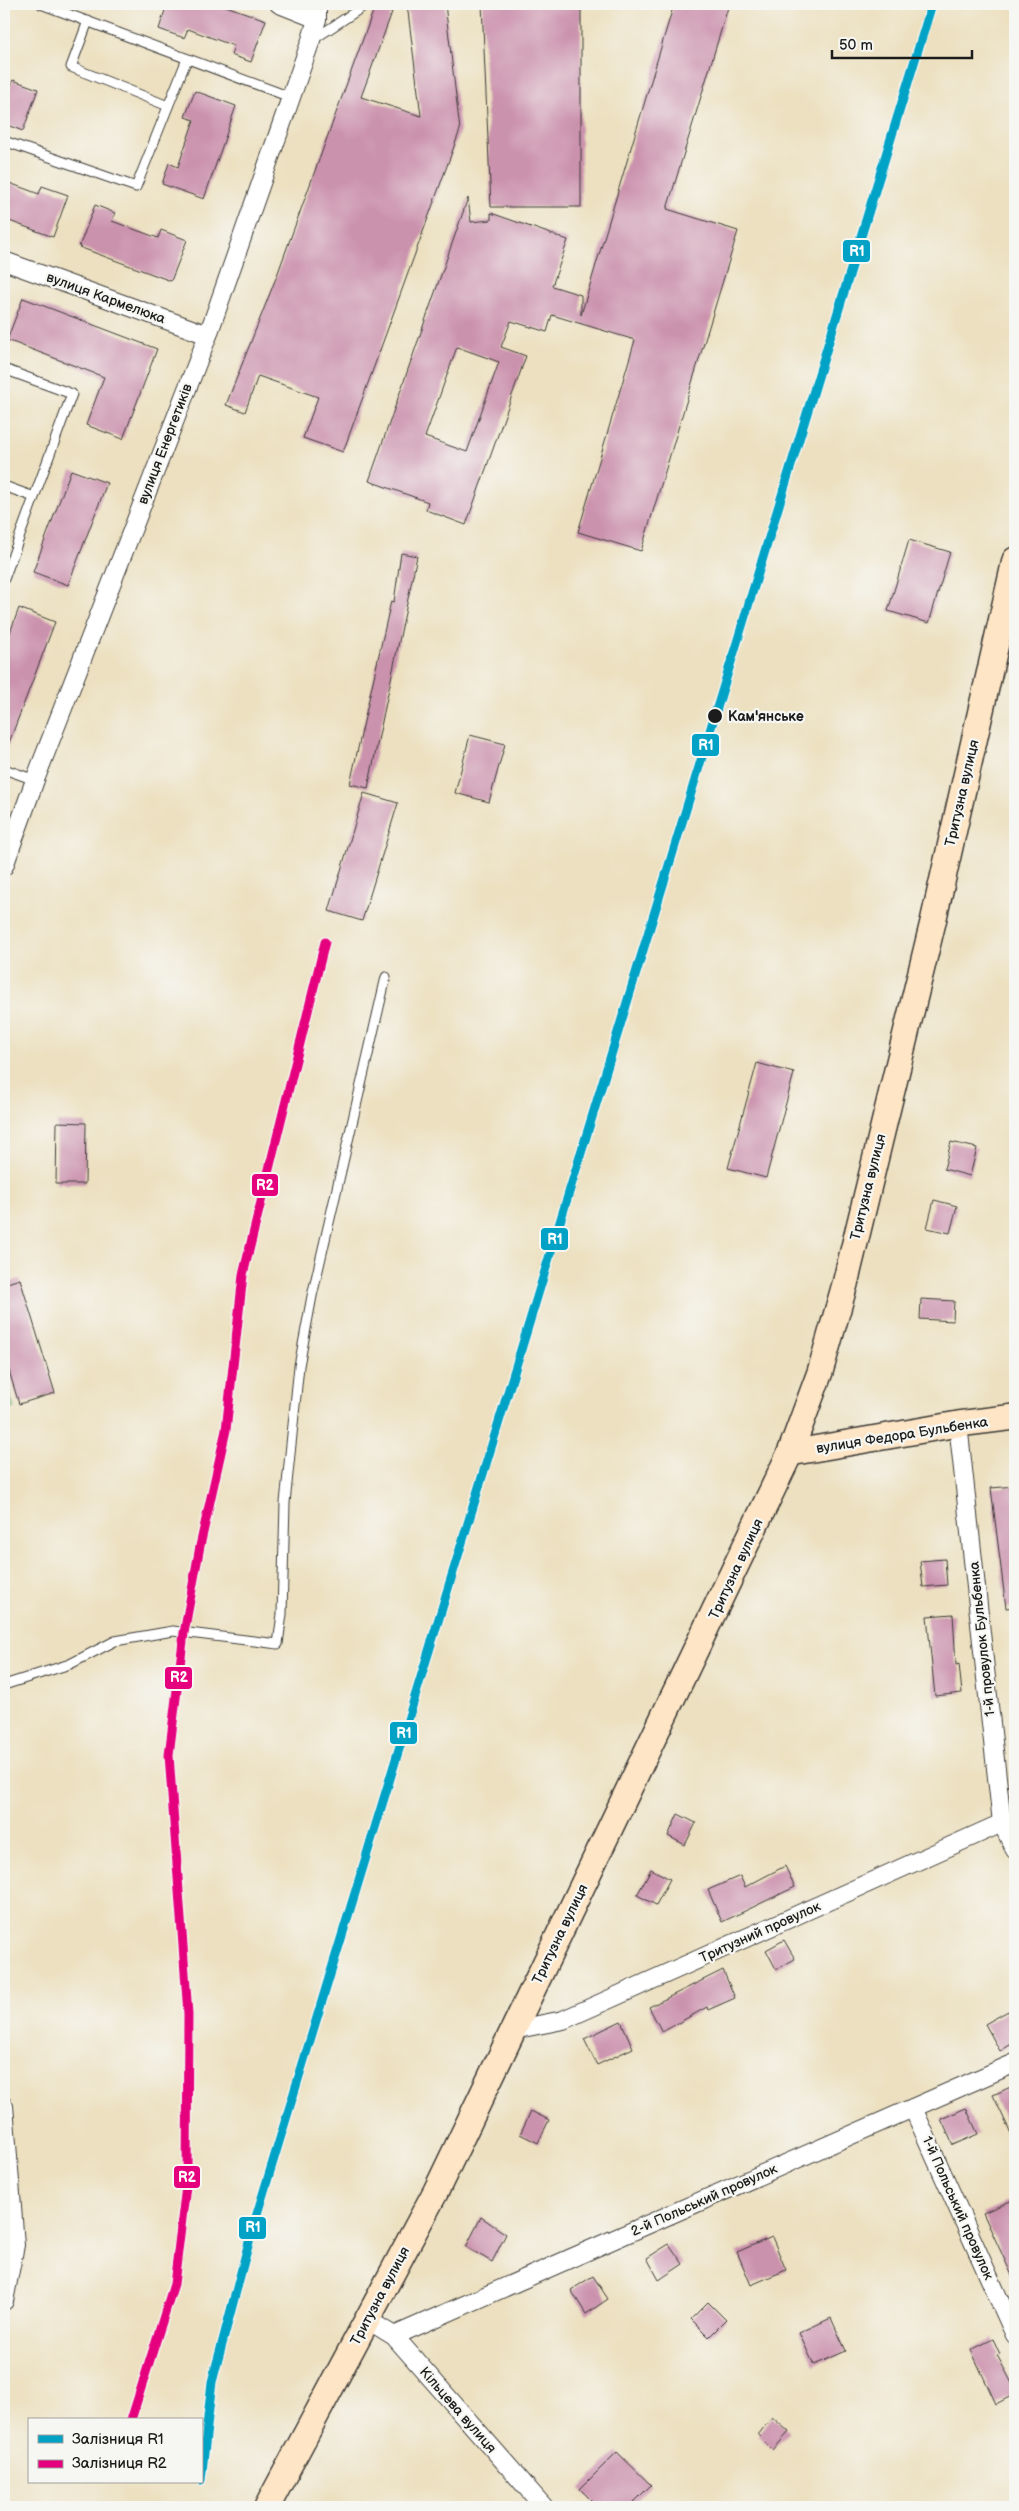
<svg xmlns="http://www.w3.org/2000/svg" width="1019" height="2511" font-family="'Balsamiq Sans',sans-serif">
  <rect width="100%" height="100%" fill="#f6f6f2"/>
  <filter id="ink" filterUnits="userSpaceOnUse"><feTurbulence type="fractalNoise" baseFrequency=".02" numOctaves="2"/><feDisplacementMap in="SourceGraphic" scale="10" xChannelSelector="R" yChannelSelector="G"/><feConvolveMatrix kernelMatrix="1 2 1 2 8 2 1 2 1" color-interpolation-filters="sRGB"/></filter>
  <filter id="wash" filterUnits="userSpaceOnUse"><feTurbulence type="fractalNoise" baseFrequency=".0096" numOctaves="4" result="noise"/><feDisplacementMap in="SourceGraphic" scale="20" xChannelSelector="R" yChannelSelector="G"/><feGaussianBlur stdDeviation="1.12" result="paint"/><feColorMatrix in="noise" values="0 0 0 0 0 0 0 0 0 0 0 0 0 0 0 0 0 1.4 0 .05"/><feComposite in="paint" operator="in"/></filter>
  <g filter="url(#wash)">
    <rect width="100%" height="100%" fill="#ece0c0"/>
    <!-- green -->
    <polygon fill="#8cd38d" stroke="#547854" points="4,1373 14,1408 4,1412"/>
    <g id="blocks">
      <!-- building -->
      <g fill="#cb92ad" fill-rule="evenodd">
        <polygon points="167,4 220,4 266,20 251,62 231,55 234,46 188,29 184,38 159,29"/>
        <polygon points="407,4 445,4 460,130 343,452 303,438 318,397 258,376 245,412 226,405 276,278 375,6 392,12 361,97 421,116"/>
        <polygon points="482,4 581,4 581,207 491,207"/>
        <path d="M674,4H729L667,209L738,231L641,551L578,532L635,340L552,315L547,332L511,321L501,347L526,356L466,525L426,510L428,502L369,481L468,198L471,222L491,220V213L568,240L552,286L581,295V315ZM457,347L499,362L467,452L425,437Z"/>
        <polygon points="13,80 38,89 23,131 4,124 4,86 10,88"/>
        <polygon points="195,91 236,106 204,199 162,184 169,163 178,167 194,120 185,117"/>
        <polygon points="4,181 39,194 42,186 68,195 53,237 4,219"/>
        <polygon points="95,205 115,213 112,221 158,238 161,230 187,240 171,281 79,247"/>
        <polygon points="23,298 157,349 123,439 86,425 104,377 7,340"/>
        <polygon points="71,470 107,483 68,585 33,572"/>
        <polygon points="909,540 950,552 929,623 888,611"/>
        <polygon points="401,553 417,556 368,788 350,784 391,601 394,602"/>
        <polygon points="19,608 55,622 5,753 4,649"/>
        <polygon points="470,735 505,744 489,802 455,793"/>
        <polygon points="364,793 398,803 362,921 329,911"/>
        <polygon points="757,1063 794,1073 766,1178 728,1168"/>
        <polygon points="57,1122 86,1123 85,1184 56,1184"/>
        <polygon points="951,1142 977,1148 970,1176 944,1169"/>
        <polygon points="934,1200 957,1206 950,1233 927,1228"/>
        <polygon points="20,1279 55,1393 19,1404 4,1354 4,1284"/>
        <polygon points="921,1299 954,1301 953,1321 920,1319"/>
        <polygon points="1015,1486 1015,1607 1006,1608 991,1488"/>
        <polygon points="945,1559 947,1585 923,1587 920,1561"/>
        <polygon points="953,1614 956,1665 959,1664 962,1693 935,1696 927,1616"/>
        <polygon points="678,1814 696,1823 685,1845 668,1836"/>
        <polygon points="785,1866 795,1887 722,1922 708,1890 740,1876 745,1887"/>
        <polygon points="651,1869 670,1879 656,1905 637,1895"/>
        <polygon points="784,1940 795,1959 776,1969 766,1950"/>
        <polygon points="723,1970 735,1998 708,2010 707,2007 662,2032 649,2007"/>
        <polygon points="1008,2011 1015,2023 1015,2042 1000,2051 985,2024"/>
        <polygon points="621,2021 633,2048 597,2065 584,2039"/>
        <polygon points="1015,2085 1015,2142 993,2095"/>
        <polygon points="966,2108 978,2134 953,2145 941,2119"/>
        <polygon points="531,2111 549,2120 538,2143 520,2134"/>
        <polygon points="1015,2199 1015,2282 983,2213"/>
        <polygon points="481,2217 506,2234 492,2262 466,2247"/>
        <polygon points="772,2237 786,2270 751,2285 737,2252"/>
        <polygon points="669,2244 683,2264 659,2280 647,2258"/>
        <polygon points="593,2276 608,2299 586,2314 571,2290"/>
        <polygon points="708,2302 726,2320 709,2337 691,2319"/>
        <polygon points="831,2318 846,2351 814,2365 799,2333"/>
        <polygon points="993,2339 1000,2354 997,2355 1015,2389 1015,2394 996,2404 971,2350"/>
        <polygon points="772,2417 789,2432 773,2450 758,2435"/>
        <polygon points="617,2452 651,2485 629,2507 598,2507 580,2489"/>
      </g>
    </g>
  </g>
  <g filter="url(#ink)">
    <use href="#blocks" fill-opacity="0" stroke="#3b3935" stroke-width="1"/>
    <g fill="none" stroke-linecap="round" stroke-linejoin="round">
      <defs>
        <g id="lane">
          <polyline points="41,4 290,97"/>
          <polyline points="88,21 71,67 168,106"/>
          <polyline points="314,39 367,4"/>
          <polyline points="4,141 136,187 187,59"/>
          <polyline points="4,369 72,394 4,579"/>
          <polyline points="4,486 34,497"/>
          <polyline points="4,769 35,780"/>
          <polyline points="4,1685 70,1664 115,1641 173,1631 278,1644 282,1614 285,1503 299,1366 312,1296 386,977"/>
        </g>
        <g id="street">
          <polyline points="279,4 317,19"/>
          <polyline points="4,261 208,335"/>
          <polyline points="4,866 35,780 208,335 311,40 317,19 317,4"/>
          <polyline points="958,1424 1002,1823 1015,1850"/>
          <polyline points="513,2030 563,2020 1002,1823"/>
          <polyline points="4,2106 15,2245 4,2301"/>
          <polyline points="913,2108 1015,2335"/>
          <polyline points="368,2320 394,2336 544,2507"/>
          <polyline points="394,2336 1015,2063"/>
        </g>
        <g id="secondary">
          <polyline points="790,1453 958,1424 1015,1417"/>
          <polyline points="267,2507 436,2191 790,1453 820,1372 845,1284 933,922 1015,560"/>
        </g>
      </defs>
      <!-- lane casing -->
      <use href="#lane" stroke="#3b3935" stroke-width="11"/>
      <!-- street casing -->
      <use href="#street" stroke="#3b3935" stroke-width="20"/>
      <!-- secondary casing -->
      <use href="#secondary" stroke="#3b3935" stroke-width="28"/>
      <!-- lane -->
      <use href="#lane" stroke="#fff" stroke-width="9"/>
      <!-- street -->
      <use href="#street" stroke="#fff" stroke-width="18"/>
      <!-- secondary -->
      <use href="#secondary" stroke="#fde5c5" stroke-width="25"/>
      <defs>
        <polyline id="rail-1" points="201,2480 212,2382 253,2227 932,4"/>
        <polyline id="rail-2" points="131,2420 174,2284 187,2178 188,2014 169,1755 184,1633 200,1546 226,1430 243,1275 325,942"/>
      </defs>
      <!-- rail-1 casing -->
      <use href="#rail-1" stroke="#f6f6f2" stroke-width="12"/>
      <!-- rail-2 casing -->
      <use href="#rail-2" stroke="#f6f6f2" stroke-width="12"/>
      <!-- rail-1 -->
      <use href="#rail-1" stroke="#01a2c5" stroke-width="9"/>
      <!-- rail-2 -->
      <use href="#rail-2" stroke="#e5007d" stroke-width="9"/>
    </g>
  </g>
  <!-- markers -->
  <circle fill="#1c1c1c" stroke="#f6f6f2" stroke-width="2" cx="715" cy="716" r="8"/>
  <g text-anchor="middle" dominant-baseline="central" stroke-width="4.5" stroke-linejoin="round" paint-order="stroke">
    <!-- street labels -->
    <g font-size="14" fill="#1c1c1c" stroke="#f6f6f2">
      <text transform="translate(106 298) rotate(20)">вулиця Кармелюка</text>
      <text transform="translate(165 444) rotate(-69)">вулиця Енергетиків</text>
      <text transform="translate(962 793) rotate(-77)">Тритузна вулиця</text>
      <text transform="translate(868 1187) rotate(-76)">Тритузна вулиця</text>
      <text transform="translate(902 1435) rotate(-9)">вулиця Федора Бульбенка</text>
      <text transform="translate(736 1569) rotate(-65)">Тритузна вулиця</text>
      <text transform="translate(982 1639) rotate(-96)">1-й провулок Бульбенка</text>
      <text transform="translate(760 1932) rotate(-24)">Тритузний провулок</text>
      <text transform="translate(560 1934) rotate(-64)">Тритузна вулиця</text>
      <text transform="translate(704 2200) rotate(-24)">2-й Польський провулок</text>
      <text transform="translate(958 2208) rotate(66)">1-й Польський провулок</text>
      <text transform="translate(380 2296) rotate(-62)">Тритузна вулиця</text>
      <text transform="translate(458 2410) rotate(49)">Кільцева вулиця</text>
    </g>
    <!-- stop labels -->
    <g font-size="14" font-weight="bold" fill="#1c1c1c" stroke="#f6f6f2" text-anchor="start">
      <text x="728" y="716">Кам'янське</text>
    </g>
  </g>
  <g stroke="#f6f6f2" stroke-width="2">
    <rect x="842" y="239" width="29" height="24" rx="5" fill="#01a2c5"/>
    <rect x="691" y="733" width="29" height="24" rx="5" fill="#01a2c5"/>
    <rect x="251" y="1173" width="28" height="24" rx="5" fill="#e5007d"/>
    <rect x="540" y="1227" width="29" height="24" rx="5" fill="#01a2c5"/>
    <rect x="164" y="1666" width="29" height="24" rx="5" fill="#e5007d"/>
    <rect x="389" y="1721" width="29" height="24" rx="5" fill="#01a2c5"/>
    <rect x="173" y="2165" width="28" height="24" rx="5" fill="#e5007d"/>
    <rect x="238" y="2216" width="29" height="24" rx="5" fill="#01a2c5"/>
  </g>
  <g font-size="14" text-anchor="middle" font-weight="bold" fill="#fff">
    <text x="857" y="256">R1</text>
    <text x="706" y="750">R1</text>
    <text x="265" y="1190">R2</text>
    <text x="555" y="1244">R1</text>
    <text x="179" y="1682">R2</text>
    <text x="404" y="1738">R1</text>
    <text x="187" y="2182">R2</text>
    <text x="253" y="2232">R1</text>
  </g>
  <!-- margin -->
  <rect width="1019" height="2511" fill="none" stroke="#f6f6f2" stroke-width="20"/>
  <!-- legend -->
  <rect x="28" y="2418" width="175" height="65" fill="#f6f6f2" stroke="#9f9f9c"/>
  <rect x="38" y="2435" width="25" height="8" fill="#01a2c5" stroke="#9f9f9c"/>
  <text x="72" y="2444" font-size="15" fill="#1c1c1c">Залізниця R1</text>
  <rect x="38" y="2460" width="25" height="8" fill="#e5007d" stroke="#9f9f9c"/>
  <text x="72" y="2468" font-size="15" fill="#1c1c1c">Залізниця R2</text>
  <!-- scale -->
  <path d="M832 50v8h140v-8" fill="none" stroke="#1c1c1c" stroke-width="2.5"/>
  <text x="839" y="50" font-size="15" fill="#1c1c1c" stroke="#f6f6f2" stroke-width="4" paint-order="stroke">50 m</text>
</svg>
